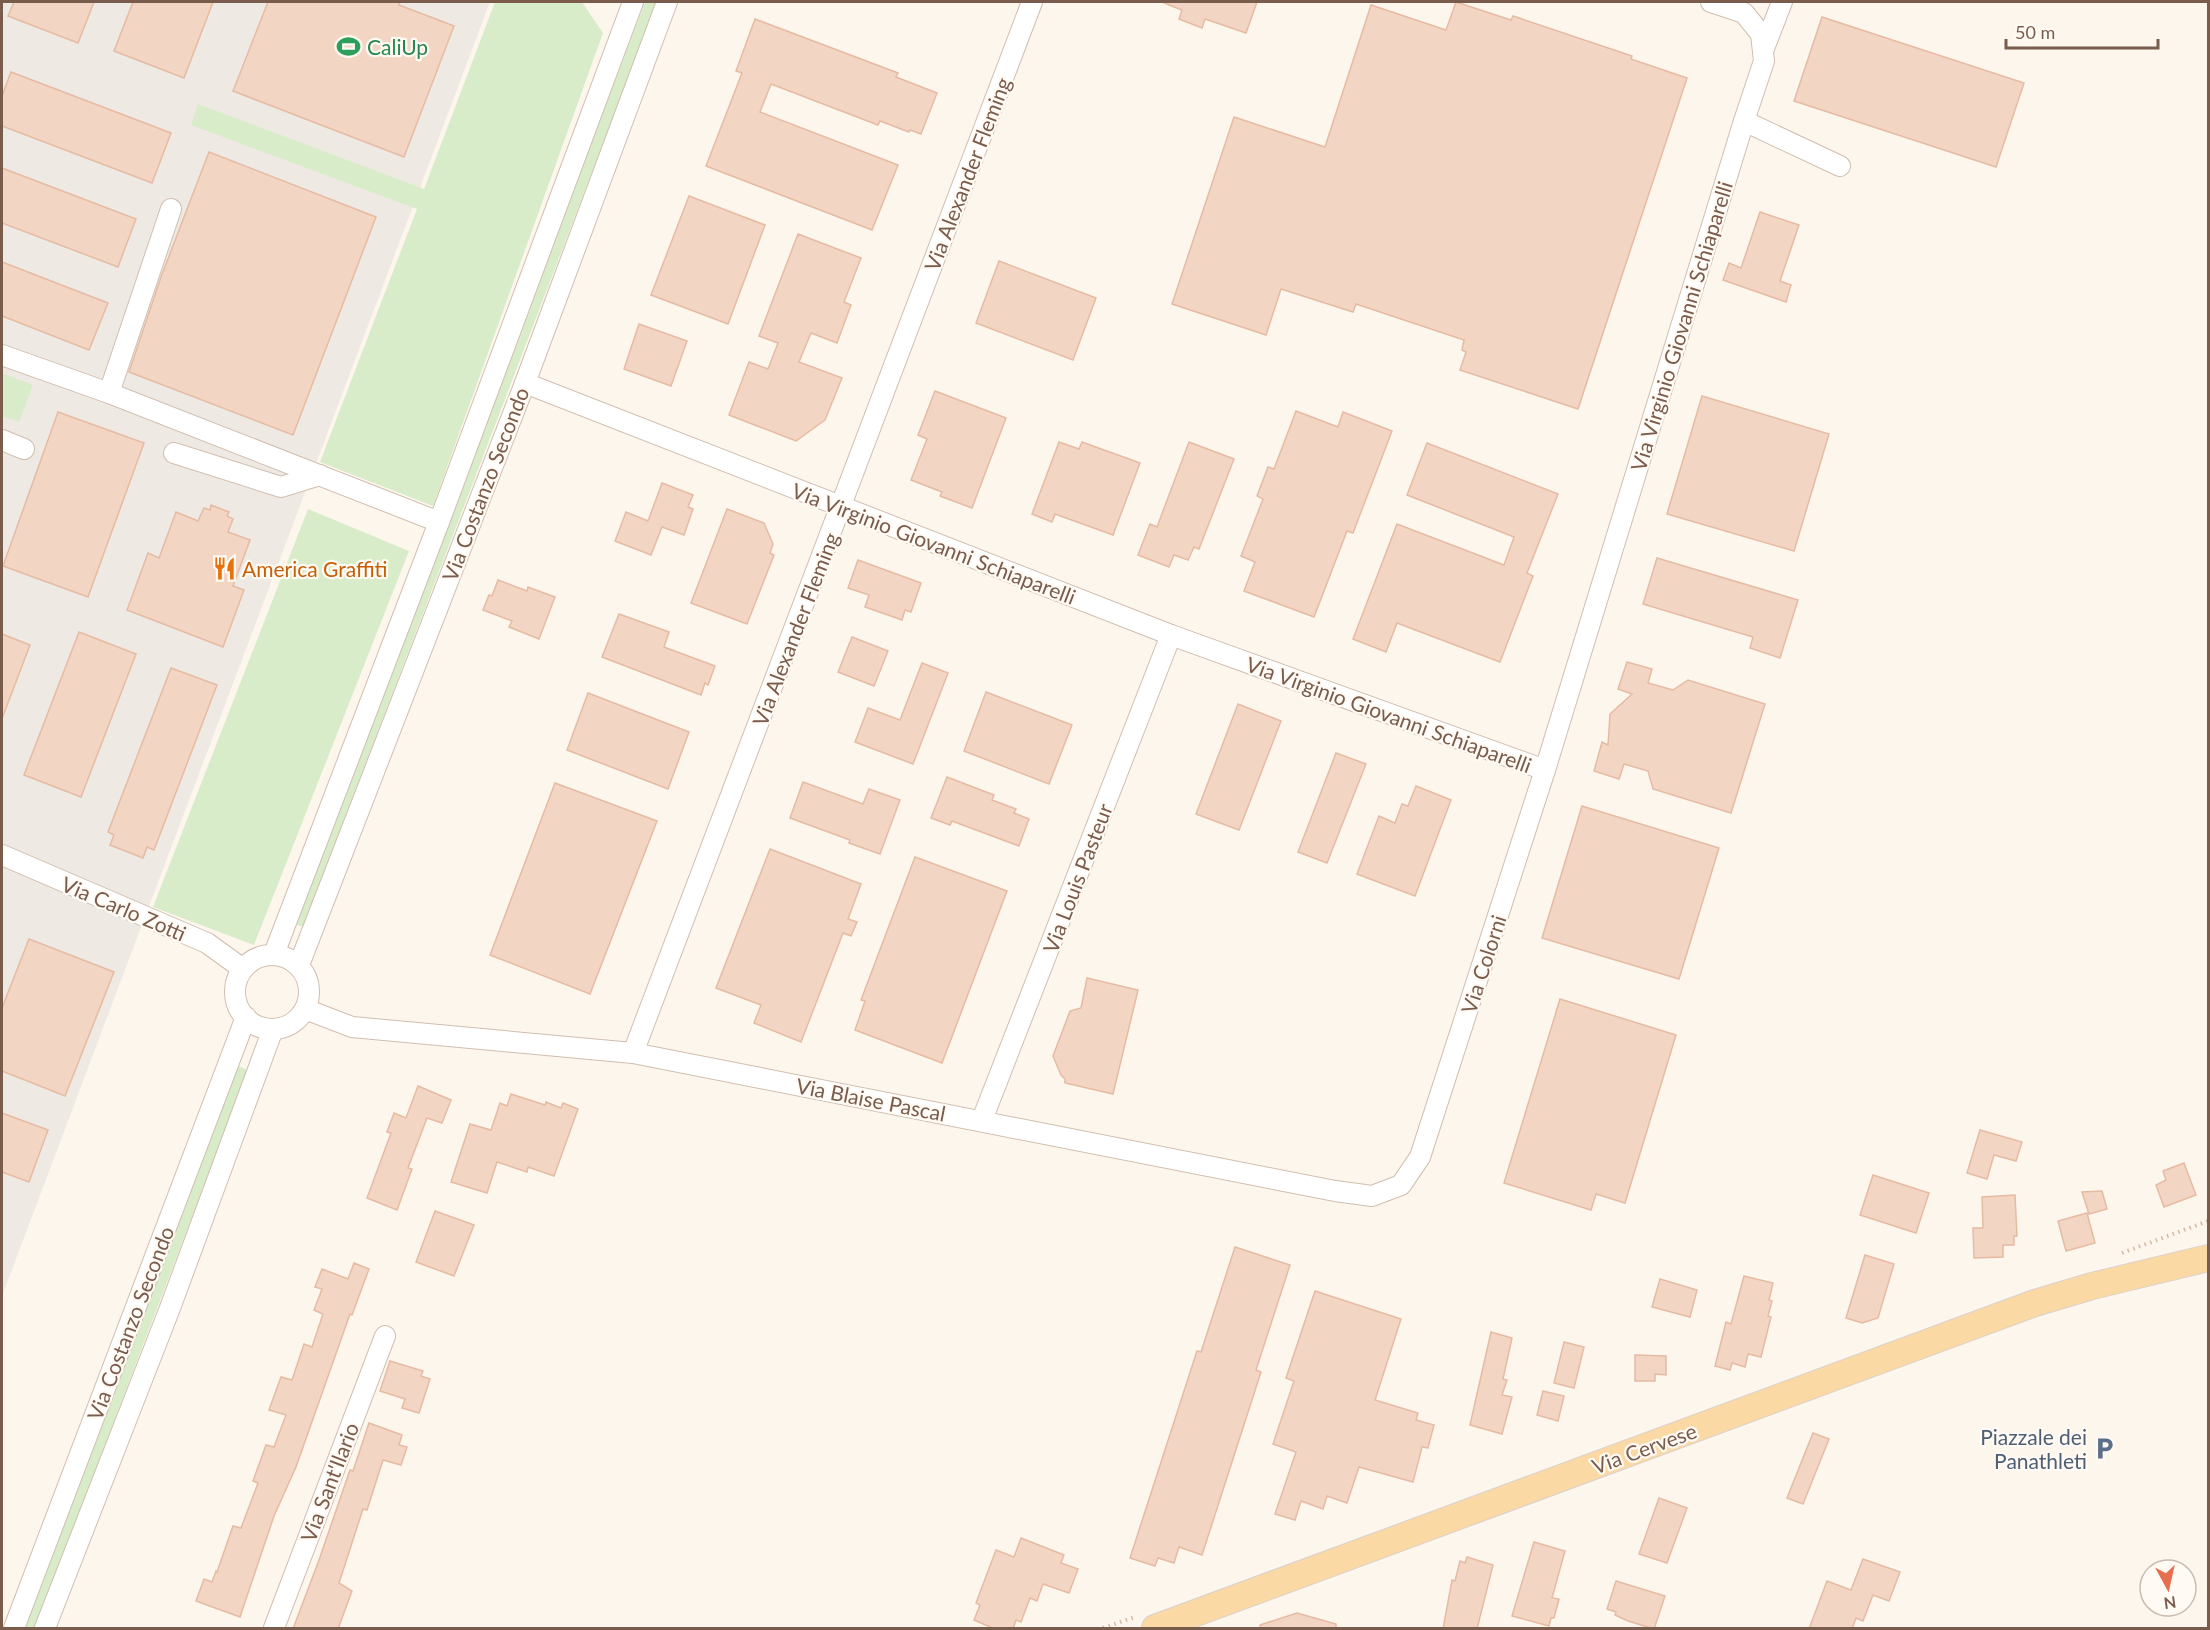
<svg xmlns="http://www.w3.org/2000/svg" width="2210" height="1630" font-family="Lato,sans-serif">
  <rect width="100%" height="100%" fill="#fdf6ec"/>
  <!-- industrial -->
  <polygon fill="#efe9e4" points="2,2 490,2 2,1296"/>
  <!-- green -->
  <g fill="#d8ecc9">
    <polygon points="495,2 582,2 603,33 433,506 320,462 417,209 191,125 198,104 424,189"/>
    <polygon points="645,2 657,2 303,927 293,923"/>
    <polygon points="2,373 33,385 19,422 2,416"/>
    <polygon points="308,509 409,551 254,945 153,907"/>
    <polygon points="238,1066 248,1070 35,1628 23,1628"/>
  </g>
  <!-- building -->
  <g fill="#f3d5c3" stroke="#e6bba3" stroke-width="1.5">
    <polygon points="14,2 94,2 78,43 8,16"/>
    <polygon points="133,2 213,2 184,78 114,51"/>
    <polygon points="268,2 400,2 399,5 454,26 404,157 233,91"/>
    <polygon points="1164,2 1257,2 1246,33 1205,19 1202,28 1179,19 1182,10 1164,3"/>
    <polygon points="1456,2 1511,20 1513,16 1632,56 1631,59 1687,78 1578,409 1460,370 1466,352 1462,350 1464,340 1356,304 1353,312 1281,289 1266,335 1172,304 1234,117 1325,147 1371,5 1446,30"/>
    <polygon points="1822,17 2024,83 1996,167 1794,101"/>
    <polygon points="755,19 898,73 896,77 937,93 921,134 910,130 909,132 880,121 878,125 771,84 760,112 898,165 872,230 706,166 742,73 736,71"/>
    <polygon points="11,72 171,133 152,183 2,126 2,96"/>
    <polygon points="209,152 376,217 293,435 129,372 161,277"/>
    <polygon points="2,168 136,219 118,267 2,223"/>
    <polygon points="689,196 765,225 728,324 651,295"/>
    <polygon points="1760,212 1799,225 1780,281 1791,285 1786,302 1723,280 1729,263 1741,268"/>
    <polygon points="798,234 861,258 844,302 851,305 837,343 811,333 799,362 842,378 825,420 796,441 729,415 749,362 768,369 778,343 759,336"/>
    <polygon points="999,261 1096,298 1073,360 976,323"/>
    <polygon points="2,262 108,303 89,350 2,316"/>
    <polygon points="639,324 687,341 671,386 624,369"/>
    <polygon points="935,391 1006,418 972,508 940,496 942,492 911,480 927,439 918,435"/>
    <polygon points="1702,396 1829,434 1794,551 1667,514"/>
    <polygon points="1296,411 1338,427 1343,412 1392,431 1353,533 1347,531 1314,617 1244,591 1255,562 1241,556 1263,499 1257,496 1268,467 1274,469"/>
    <polygon points="58,412 144,443 88,597 3,566"/>
    <polygon points="1059,442 1079,449 1082,442 1140,463 1113,535 1055,514 1052,522 1032,514"/>
    <polygon points="1189,442 1234,459 1199,549 1194,547 1188,560 1174,555 1169,567 1138,555 1150,524 1157,527"/>
    <polygon points="1427,443 1558,494 1527,573 1533,576 1500,662 1397,623 1386,652 1353,639 1397,524 1504,565 1514,537 1407,495"/>
    <polygon points="662,483 693,495 688,507 693,509 684,535 662,527 651,555 615,541 626,512 648,521"/>
    <polygon points="211,505 229,512 227,516 233,519 228,532 250,540 233,586 244,590 223,647 127,610 148,553 159,558 176,512 198,521 204,508 210,510"/>
    <polygon points="727,509 764,523 773,544 770,553 774,555 747,624 691,603"/>
    <polygon points="1657,558 1798,600 1780,658 1750,648 1753,637 1643,604"/>
    <polygon points="858,560 921,583 911,612 905,610 902,620 865,607 869,595 848,588"/>
    <polygon points="498,580 527,591 528,587 555,597 539,639 509,627 512,621 483,610 489,595 492,596"/>
    <polygon points="619,614 669,632 664,647 715,666 708,685 705,683 701,695 602,657"/>
    <polygon points="79,632 136,654 81,797 24,775"/>
    <polygon points="2,634 30,645 3,716 2,715"/>
    <polygon points="852,637 888,651 874,686 838,672"/>
    <polygon points="1627,662 1652,669 1648,683 1673,690 1688,680 1765,704 1731,813 1653,789 1648,771 1624,764 1619,779 1594,771 1602,742 1608,745 1610,714 1632,694 1618,689"/>
    <polygon points="922,663 948,673 913,764 855,742 868,708 900,720"/>
    <polygon points="171,668 217,685 154,850 147,847 143,858 110,845 114,835 108,832"/>
    <polygon points="986,692 1072,725 1049,784 964,751"/>
    <polygon points="588,693 689,732 668,789 567,750"/>
    <polygon points="1238,704 1281,721 1239,830 1196,814"/>
    <polygon points="1336,753 1366,764 1327,863 1298,852"/>
    <polygon points="947,777 994,795 992,800 1016,809 1014,813 1029,819 1019,846 952,821 950,825 931,818"/>
    <polygon points="803,782 863,804 869,789 900,800 880,854 849,843 850,840 790,818"/>
    <polygon points="555,783 657,821 590,994 490,955"/>
    <polygon points="1416,786 1451,800 1415,896 1357,874 1379,816 1395,823 1402,804 1408,806"/>
    <polygon points="1582,806 1719,848 1679,979 1542,938"/>
    <polygon points="770,849 861,884 848,919 857,922 851,936 843,933 801,1042 754,1023 761,1005 716,988"/>
    <polygon points="915,857 1007,891 942,1063 855,1030 865,1001 861,1000"/>
    <polygon points="29,939 114,972 65,1096 2,1071 2,1008"/>
    <polygon points="1087,978 1138,990 1113,1094 1065,1083 1065,1079 1061,1075 1053,1056 1070,1011 1081,1008"/>
    <polygon points="1560,999 1676,1035 1625,1203 1596,1194 1591,1210 1504,1183"/>
    <polygon points="418,1086 451,1100 442,1123 427,1118 408,1168 412,1169 397,1210 367,1198 391,1133 387,1132 394,1113 406,1118"/>
    <polygon points="511,1094 545,1105 546,1102 561,1108 563,1103 578,1109 554,1176 528,1167 527,1172 497,1162 487,1193 451,1182 470,1124 491,1130 500,1103 507,1106"/>
    <polygon points="2,1113 48,1130 29,1182 2,1172"/>
    <polygon points="1980,1130 2022,1142 2016,1161 1994,1155 1987,1179 1967,1173"/>
    <polygon points="2184,1163 2196,1195 2164,1207 2156,1185 2166,1180 2163,1171"/>
    <polygon points="1873,1175 1929,1193 1916,1233 1860,1215"/>
    <polygon points="2102,1191 2107,1209 2089,1214 2082,1192"/>
    <polygon points="2015,1195 2017,1236 2014,1236 2014,1245 2003,1245 2003,1257 1974,1258 1973,1228 1983,1228 1982,1197"/>
    <polygon points="435,1211 474,1225 454,1276 416,1262"/>
    <polygon points="2087,1213 2095,1243 2066,1251 2058,1221"/>
    <polygon points="1235,1247 1290,1265 1256,1370 1261,1372 1202,1555 1179,1547 1174,1563 1158,1558 1155,1566 1130,1558 1197,1351 1201,1352"/>
    <polygon points="1865,1255 1894,1264 1878,1318 1862,1323 1846,1318"/>
    <polygon points="354,1263 369,1269 352,1315 350,1314 296,1467 274,1516 240,1617 196,1601 204,1579 212,1582 216,1571 217,1572 233,1526 241,1528 258,1483 253,1481 266,1445 274,1447 286,1415 269,1410 281,1377 292,1380 304,1344 312,1347 323,1314 314,1310 322,1289 315,1287 322,1269 348,1279"/>
    <polygon points="1744,1276 1773,1283 1769,1300 1772,1301 1768,1316 1771,1317 1761,1357 1748,1354 1745,1367 1732,1363 1730,1370 1715,1366 1726,1322 1731,1324"/>
    <polygon points="1660,1279 1697,1290 1690,1317 1652,1307"/>
    <polygon points="1315,1291 1401,1319 1375,1400 1418,1413 1416,1420 1434,1425 1428,1448 1422,1447 1413,1482 1359,1467 1347,1503 1327,1496 1323,1509 1301,1501 1295,1520 1275,1514 1296,1452 1273,1444 1294,1381 1286,1378"/>
    <polygon points="1491,1332 1512,1338 1503,1379 1507,1380 1502,1395 1512,1397 1502,1434 1470,1425"/>
    <polygon points="1564,1342 1584,1347 1574,1388 1554,1383"/>
    <polygon points="1635,1355 1666,1356 1666,1375 1655,1374 1655,1381 1635,1381"/>
    <polygon points="390,1361 423,1371 421,1376 430,1379 419,1413 402,1408 405,1399 380,1391"/>
    <polygon points="1543,1391 1564,1396 1558,1421 1537,1415"/>
    <polygon points="369,1423 402,1435 399,1445 407,1447 401,1465 383,1460 367,1510 363,1509 339,1583 352,1591 338,1629 293,1629 319,1560 350,1470 353,1471"/>
    <polygon points="1813,1433 1829,1439 1803,1504 1787,1498"/>
    <polygon points="1659,1498 1687,1508 1667,1563 1639,1554"/>
    <polygon points="1021,1538 1064,1555 1061,1563 1078,1569 1069,1593 1043,1584 1037,1601 1030,1598 1021,1622 1016,1620 1013,1629 995,1629 974,1620 980,1605 976,1603 996,1550 1014,1557"/>
    <polygon points="1534,1542 1565,1551 1552,1598 1559,1599 1554,1618 1551,1618 1549,1626 1512,1616"/>
    <polygon points="1467,1557 1493,1565 1477,1629 1443,1629 1452,1580 1455,1581 1460,1561 1465,1563"/>
    <polygon points="1863,1559 1900,1572 1889,1601 1873,1595 1863,1621 1856,1618 1852,1629 1809,1629 1827,1581 1851,1590"/>
    <polygon points="1616,1581 1665,1596 1654,1629 1628,1621 1615,1615 1616,1612 1607,1609"/>
    <polygon points="1297,1613 1336,1624 1336,1629 1261,1629 1260,1625"/>
  </g>
  <g fill="none" stroke-linecap="round" stroke-linejoin="round">
    <defs>
      <g id="minor">
        <polyline points="1763,51 1782,2"/>
        <polyline points="1744,121 1840,166"/>
        <polyline points="171,209 109,393 439,522"/>
        <polyline points="2,355 109,393"/>
        <polyline points="525,383 1171,635 1545,770 1744,121 1764,61 1761,34 1744,13 1711,2"/>
        <polyline points="2,440 24,449"/>
        <polyline points="174,453 281,487 320,475"/>
        <polyline points="2,855 207,943 243,969"/>
        <polyline points="274,954 439,522 633,2"/>
        <circle cx="272" cy="992" r="37"/>
        <polyline points="299,965 525,383 667,2"/>
        <polyline points="305,1009 352,1027 633,1053 1335,1191 1372,1196 1401,1185 1420,1157 1545,770"/>
        <polyline points="633,1053 1032,2"/>
        <polyline points="982,1120 1171,635"/>
        <polyline points="14,1628 246,1017"/>
        <polyline points="45,1628 170,1308 273,1029"/>
        <polyline points="274,1628 385,1336"/>
      </g>
      <polyline id="major" points="1155,1628 2035,1303 2092,1286 2208,1258"/>
    </defs>
    <!-- minor casing -->
    <use href="#minor" stroke="#d1beb0" stroke-width="22"/>
    <!-- major casing -->
    <use href="#major" stroke="#dad1cd" stroke-width="28"/>
    <!-- path -->
    <g stroke="#d9b8a5" stroke-width="4" stroke-dasharray="1.5 4.5" stroke-linecap="butt">
      <polyline points="2122,1253 2208,1221"/>
      <polyline points="1103,1628 1135,1617"/>
    </g>
    <!-- minor -->
    <use href="#minor" stroke="#fff" stroke-width="20"/>
    <!-- major -->
    <use href="#major" stroke="#fbd9a5" stroke-width="26"/>
  </g>
  <!-- icons -->
  <defs>
    <symbol id="stadium-bare" viewBox="-9 -9 18 18"><path d="M0-5a6.5 5 0 1 0 0 10a6.5 5 0 1 0 0-10ZM-3.5-1.8h7v3.6h-7Z" fill="#2e9e5b" stroke="#fffaf3" stroke-width="2.5" paint-order="stroke"/></symbol>
    <symbol id="restaurant-bare" viewBox="-9 -9 18 18"><path d="M-5-6h1v4h1v-4h1v4h1v-4h1v5L-1.5 .5V6h-2V.5L-5-1ZM5-6V6H3V1.5H1.5Q1.5-4 5-6Z" fill="#e8710a" stroke="#fffaf3" stroke-width="2.5" paint-order="stroke"/></symbol>
    <symbol id="parking-bare" viewBox="-9 -9 18 18"><path d="M-3.5-5.5H1a3.5 3.5 0 0 1 0 7H-1V5.5H-3.5ZM-1-3.4V-.6H.8a1.4 1.4 0 0 0 0-2.8Z" fill="#5c6f8a" stroke="#fffaf3" stroke-width="2.5" paint-order="stroke"/></symbol>
  </defs>
  <g fill-rule="evenodd">
    <use href="#stadium-bare" x="332" y="30" width="33" height="33"/>
    <use href="#restaurant-bare" x="208" y="552" width="33" height="33"/>
    <use href="#parking-bare" x="2088" y="1432" width="33" height="33"/>
  </g>
  <g text-anchor="middle" dominant-baseline="central" stroke-width="4.5" stroke-linejoin="round" paint-order="stroke">
    <!-- leisure labels -->
    <g font-size="21" fill="#27864d" stroke="#fffaf3" text-anchor="start">
      <text x="367" y="46">CaliUp</text>
    </g>
    <!-- street labels -->
    <g font-size="21" fill="#7a5c4d" stroke="#fffaf3">
      <text transform="translate(967 174) rotate(-69)">Via Alexander Fleming</text>
      <text transform="translate(1681 326) rotate(-73)">Via Virginio Giovanni Schiaparelli</text>
      <text transform="translate(485 484) rotate(-69)">Via Costanzo Secondo</text>
      <text transform="translate(934 543) rotate(21)">Via Virginio Giovanni Schiaparelli</text>
      <text transform="translate(795 629) rotate(-69)">Via Alexander Fleming</text>
      <text transform="translate(1389 714) rotate(20)">Via Virginio Giovanni Schiaparelli</text>
      <text transform="translate(1077 878) rotate(-69)">Via Louis Pasteur</text>
      <text transform="translate(124 908) rotate(23)">Via Carlo Zotti</text>
      <text transform="translate(1483 964) rotate(-72)">Via Colorni</text>
      <text transform="translate(871 1099) rotate(11)">Via Blaise Pascal</text>
      <text transform="translate(130 1323) rotate(-69)">Via Costanzo Secondo</text>
      <text transform="translate(1644 1448) rotate(-20)">Via Cervese</text>
      <text transform="translate(329 1482) rotate(-69)">Via Sant'Ilario</text>
    </g>
    <!-- food labels -->
    <g font-size="21" fill="#c56008" stroke="#fffaf3" text-anchor="start">
      <text x="242" y="568">America Graffiti</text>
    </g>
    <!-- service labels -->
    <g font-size="21" fill="#4e5e75" stroke="#fffaf3" text-anchor="end">
      <text x="2087" y="1436">Piazzale dei<tspan x="2087" dy="24">Panathleti</tspan></text>
    </g>
  </g>
  <!-- border -->
  <rect width="2210" height="1630" fill="none" stroke="#7a5c4d" stroke-width="6"/>
  <!-- north arrow -->
  <g transform="translate(2168 1588) rotate(172)"><circle r="28" fill="#fffaf3" stroke="#cabbb1" stroke-width="1.5"/>
  <path d="M0-4.5L10 22L0 15L-10 22Z" fill="#e76f51"/>
  <text y="-9" font-size="16" font-weight="bold" text-anchor="middle" fill="#7a5c4d">N</text>
  </g>
  <!-- scale -->
  <path d="M2006 39v9h152v-9" fill="none" stroke="#7a5c4d" stroke-width="3"/>
  <text x="2015" y="39" font-size="18" fill="#7a5c4d" stroke="#fffaf3" stroke-width="4.5" paint-order="stroke">50 m</text>
</svg>
